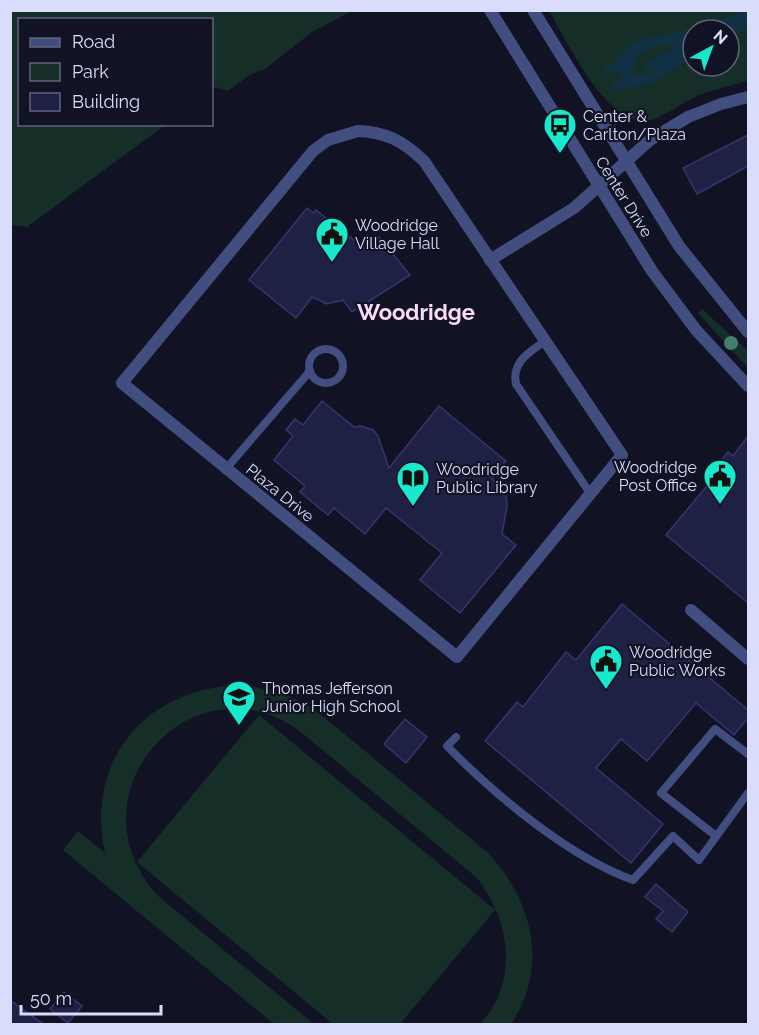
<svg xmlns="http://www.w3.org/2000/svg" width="759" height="1035" font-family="Raleway,sans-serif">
  <rect width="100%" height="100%" fill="#111325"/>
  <!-- green -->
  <g fill="#152e27" fill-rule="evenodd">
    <polygon points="11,10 352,10 352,11 312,32 265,69 251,74 228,91 216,87 212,89 212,20 20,20 20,124 165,125 27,227 11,225"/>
    <path d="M549,11H748V81C729,86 709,90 691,99C678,105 664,117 650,120C606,129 568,41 549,11ZM693,30H729V66H693Z"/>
    <polygon points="702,309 748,351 748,368 698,313"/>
    <path d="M245,685L283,693L314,709L487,852C532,899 550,966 511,1024H480C520,981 510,919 476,877L302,733C194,651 65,794 158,896L314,1024H274L63,850L78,831L105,853C84,757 150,685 245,685Z"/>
    <polygon points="259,715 495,910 400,1024 333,1024 137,862"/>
  </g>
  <!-- water -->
  <path fill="#113044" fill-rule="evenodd" d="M744,10L748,11V26L729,37V30H693V57L650,84L614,90L611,83L620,82L623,77C617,70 611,70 604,74L602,69L615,63L625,49L638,41L686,30L712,19L732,18ZM658,45H669L675,48L646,62L645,70H654L651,75H635L632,71L638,62L635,60L638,54Z"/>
  <!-- building -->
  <g fill="#1f2144" stroke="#34366e" stroke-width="1.5">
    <polygon points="748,135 748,166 697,194 683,168"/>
    <polygon points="307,208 314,213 316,210 368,251 379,237 410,275 352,312 343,300 327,304 312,297 296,318 249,280"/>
    <polygon points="322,401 354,427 361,426 373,430 378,436 389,468 439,406 506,461 492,479 501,486 506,495 507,506 502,534 516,545 460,613 420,580 442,553 386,508 365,534 334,508 328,515 300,492 305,486 274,460 293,436 286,430 295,419 303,425"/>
    <polygon points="748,436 748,603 666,535 711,481 707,478 728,452 733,456"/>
    <polygon points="622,604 748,710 748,718 734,735 696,703 647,761 621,739 596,768 663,824 631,863 485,741 517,702 523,707 566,652 576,660"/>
    <polygon points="405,719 427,737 406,763 384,744"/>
    <polygon points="656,884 688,912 672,932 656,919 663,911 645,897"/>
    <polygon points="64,992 82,1006 68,1023 50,1009"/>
    <polygon points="10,1000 43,1024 10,1024"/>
  </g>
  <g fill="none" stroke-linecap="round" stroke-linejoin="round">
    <!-- service -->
    <g stroke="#414e7f" stroke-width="8">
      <path d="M545,341C530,352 511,362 516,384L590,493"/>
      <circle cx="326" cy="366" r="17"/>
      <polyline points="225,470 310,371"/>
      <path d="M456,737L447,746C495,795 569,857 633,880L673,836L699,860L748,793"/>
      <polyline points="716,836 661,793 715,729 748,754"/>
    </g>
    <!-- minor -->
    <g stroke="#414e7f" stroke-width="12">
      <path d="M358,131C386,132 403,141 424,161L622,455L457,657L122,383L313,151L328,140Z"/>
      <polyline points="490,260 574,208 650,140 688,117 721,104 748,97"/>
      <polyline points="691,610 748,659"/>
    </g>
    <!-- tertiary -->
    <g stroke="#414e7f" stroke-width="12">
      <polyline points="490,10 652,271 696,330 748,386"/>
      <polyline points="533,10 679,246 748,332"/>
    </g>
  </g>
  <!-- trees -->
  <circle fill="#427e69" cx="731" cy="343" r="7"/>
  <!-- icons -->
  <defs>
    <symbol id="bus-pin" viewBox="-11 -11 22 30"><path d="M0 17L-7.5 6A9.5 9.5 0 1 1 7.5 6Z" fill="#18e9cc" stroke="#111325"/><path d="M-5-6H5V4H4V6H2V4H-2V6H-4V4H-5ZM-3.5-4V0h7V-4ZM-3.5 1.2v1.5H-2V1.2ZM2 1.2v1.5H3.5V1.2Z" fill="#111"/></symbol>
    <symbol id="civic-pin" viewBox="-11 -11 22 30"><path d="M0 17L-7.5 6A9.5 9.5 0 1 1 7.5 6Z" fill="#18e9cc" stroke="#111325"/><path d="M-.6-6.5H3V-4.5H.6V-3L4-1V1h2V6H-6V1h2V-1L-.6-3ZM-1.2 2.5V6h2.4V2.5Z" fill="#111"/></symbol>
    <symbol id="library-pin" viewBox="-11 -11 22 30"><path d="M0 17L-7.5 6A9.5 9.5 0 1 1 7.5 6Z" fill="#18e9cc" stroke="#111325"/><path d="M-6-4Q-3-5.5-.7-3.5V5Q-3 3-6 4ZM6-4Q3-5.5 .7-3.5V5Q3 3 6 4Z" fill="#111"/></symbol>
    <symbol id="school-pin" viewBox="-11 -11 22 30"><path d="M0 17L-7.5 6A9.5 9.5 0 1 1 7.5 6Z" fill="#18e9cc" stroke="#111325"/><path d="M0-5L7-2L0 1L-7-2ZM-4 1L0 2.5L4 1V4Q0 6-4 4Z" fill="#111"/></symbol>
  </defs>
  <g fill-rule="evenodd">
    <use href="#bus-pin" x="541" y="106" width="38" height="52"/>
    <use href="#civic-pin" x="313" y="215" width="38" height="52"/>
    <use href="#civic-pin" x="701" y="457" width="38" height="52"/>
    <use href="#library-pin" x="394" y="459" width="38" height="52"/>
    <use href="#civic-pin" x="587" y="642" width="38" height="52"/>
    <use href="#school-pin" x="220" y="678" width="38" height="52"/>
  </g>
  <g text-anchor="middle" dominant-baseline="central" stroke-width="4.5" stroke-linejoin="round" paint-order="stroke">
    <!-- poi labels -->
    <g font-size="16" fill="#d9ddfb" stroke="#111325" text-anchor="start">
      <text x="583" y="116">Center &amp;<tspan x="583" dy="18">Carlton/Plaza</tspan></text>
      <text x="355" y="225">Woodridge<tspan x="355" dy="18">Village Hall</tspan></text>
      <text x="697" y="467" text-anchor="end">Woodridge<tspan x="697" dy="18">Post Office</tspan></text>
      <text x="436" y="469">Woodridge<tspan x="436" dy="18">Public Library</tspan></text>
      <text x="629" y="652">Woodridge<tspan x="629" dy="18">Public Works</tspan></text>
      <text x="262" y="688">Thomas Jefferson<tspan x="262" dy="18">Junior High School</tspan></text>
    </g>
    <!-- street labels -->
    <g font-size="16" fill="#d9ddfb" stroke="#111325">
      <text transform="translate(624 197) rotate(58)">Center Drive</text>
      <text transform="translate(280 493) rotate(39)">Plaza Drive</text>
    </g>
    <!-- district labels -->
    <g font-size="22" font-weight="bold" fill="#fcdbf7" stroke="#111325">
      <text x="416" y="312">Woodridge</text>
    </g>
  </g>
  <!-- border -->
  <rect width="759" height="1035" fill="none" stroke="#d9ddfb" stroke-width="24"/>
  <!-- legend -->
  <rect x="18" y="18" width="195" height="108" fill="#111325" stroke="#61647b" stroke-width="1.5"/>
  <rect x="30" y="38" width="30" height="9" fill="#414e7f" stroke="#61647b" stroke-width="1.5"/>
  <text x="72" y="48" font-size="18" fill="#d9ddfb">Road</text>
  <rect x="30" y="63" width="30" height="18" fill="#152e27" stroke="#61647b" stroke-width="1.5"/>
  <text x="72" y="78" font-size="18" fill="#d9ddfb">Park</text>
  <rect x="30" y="93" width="30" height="18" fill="#1f2144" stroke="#61647b" stroke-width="1.5"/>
  <text x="72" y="108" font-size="18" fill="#d9ddfb">Building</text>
  <!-- north arrow -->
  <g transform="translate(711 48) rotate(41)"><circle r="28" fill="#111325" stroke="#61647b" stroke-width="1.5"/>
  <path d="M0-4.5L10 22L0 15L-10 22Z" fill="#18e9cc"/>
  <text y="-9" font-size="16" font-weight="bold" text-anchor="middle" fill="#d9ddfb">N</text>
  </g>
  <!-- scale -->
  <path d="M21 1005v9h140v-9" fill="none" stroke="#d9ddfb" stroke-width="3"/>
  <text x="30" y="1005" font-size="18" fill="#d9ddfb" stroke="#111325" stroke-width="4.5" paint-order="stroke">50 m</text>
</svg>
